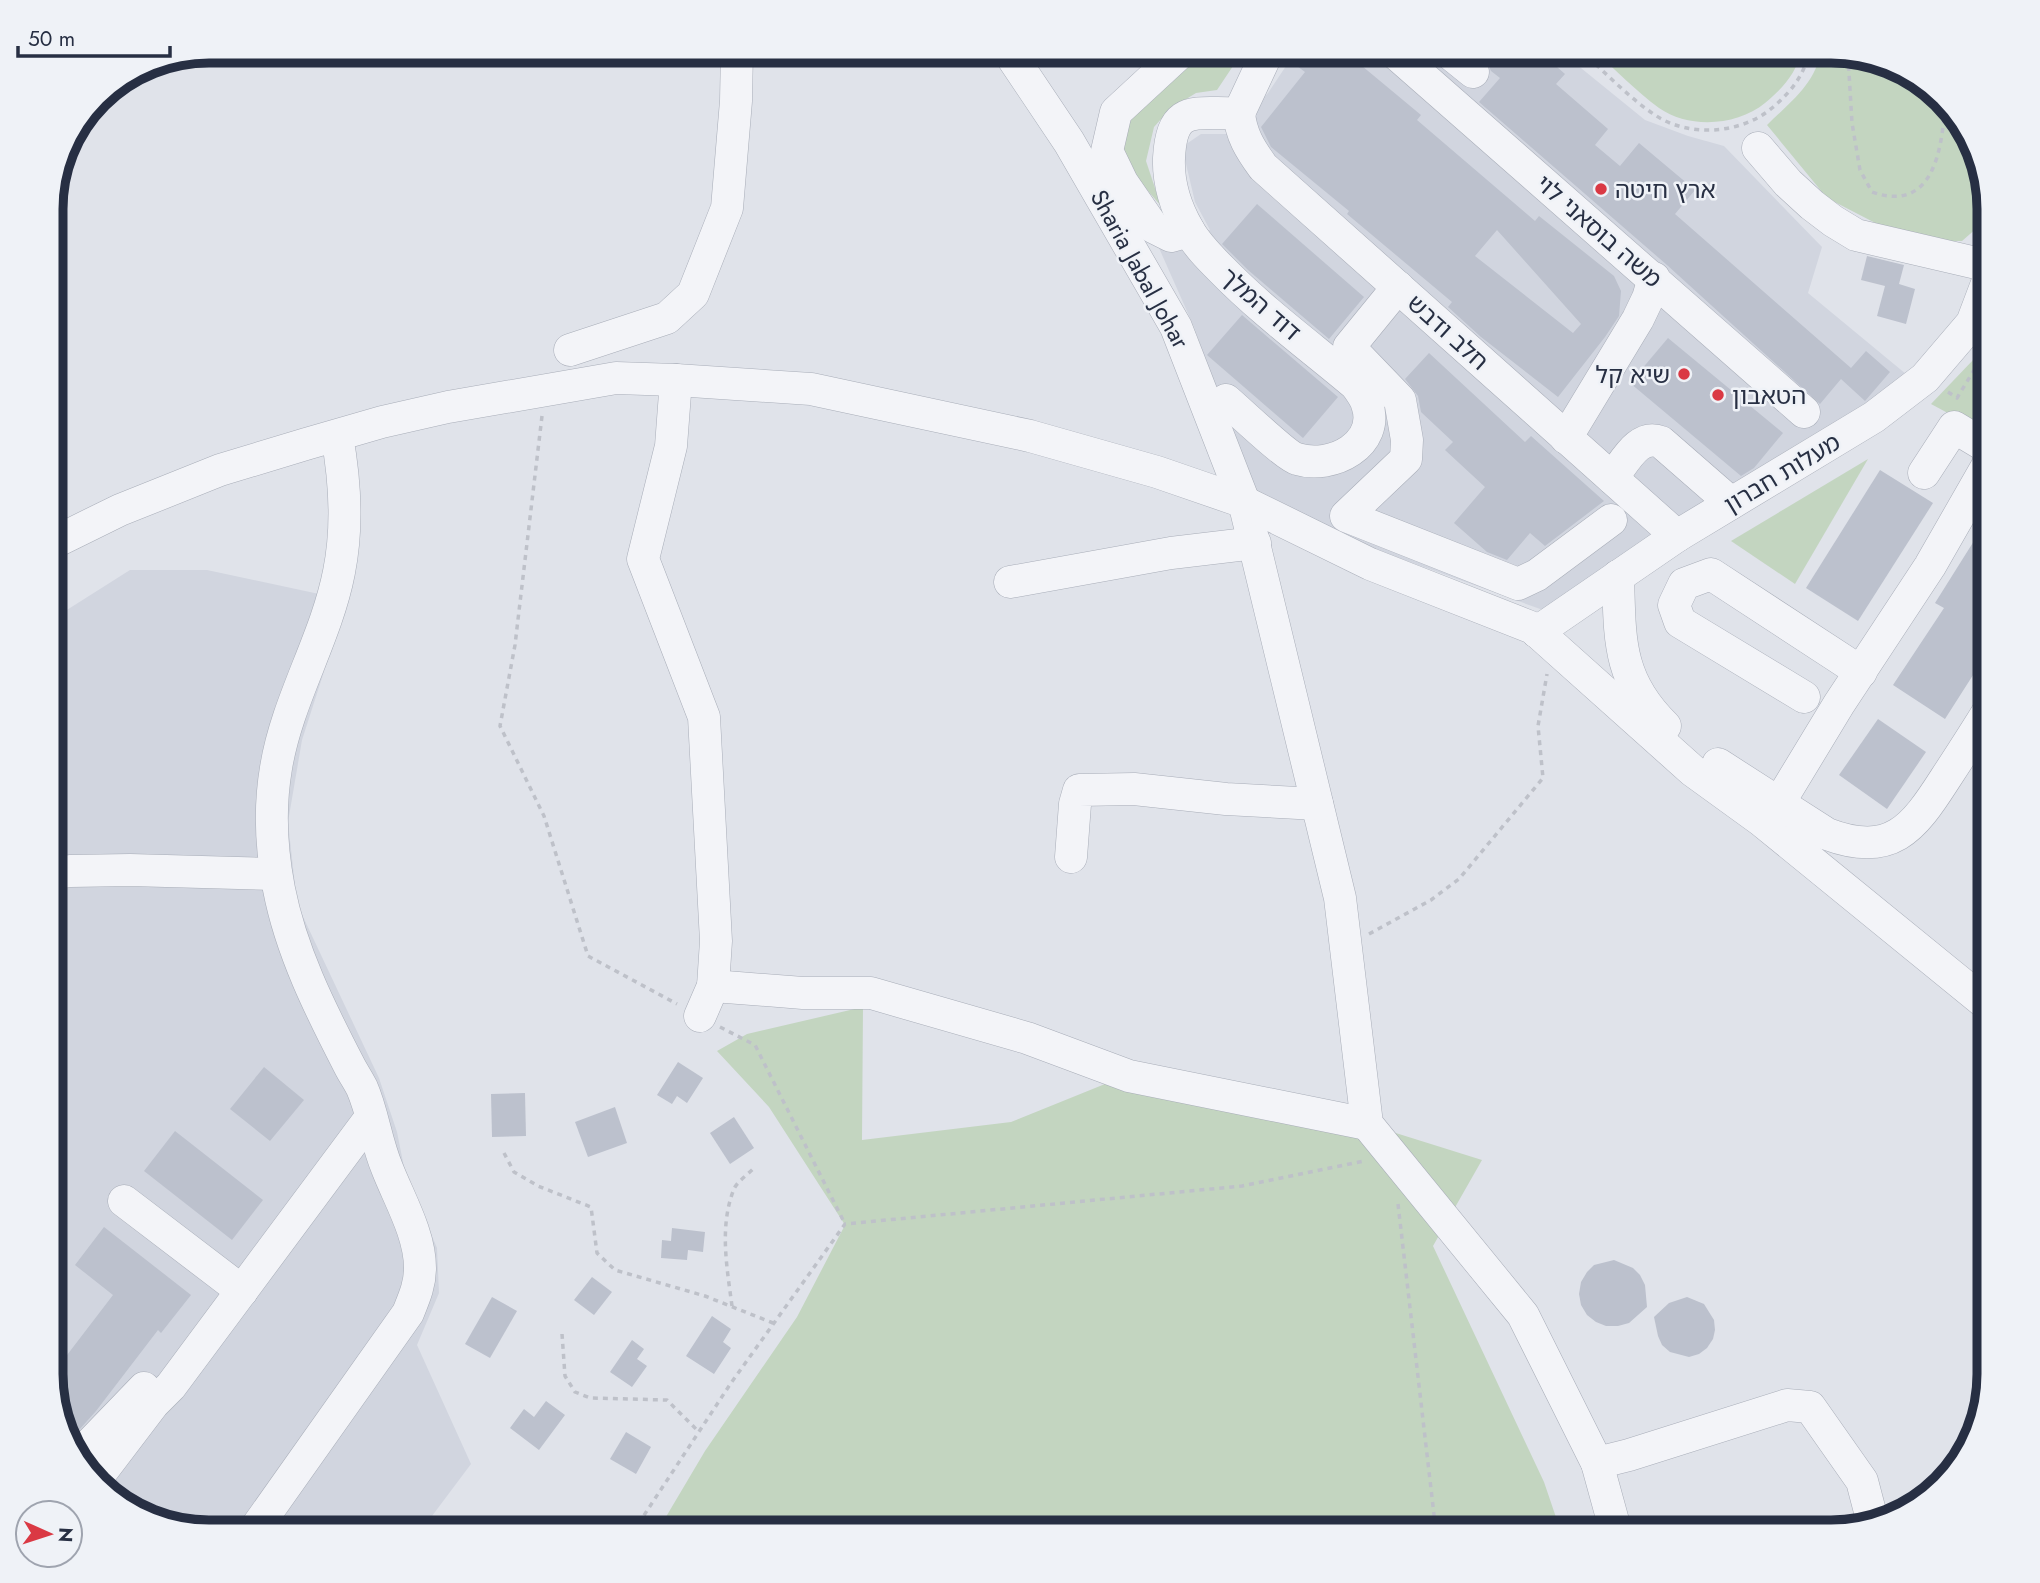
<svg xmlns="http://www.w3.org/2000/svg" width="2040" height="1583" font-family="Jost,'Noto Sans Hebrew',sans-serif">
  <rect width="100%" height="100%" fill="#e0e3ea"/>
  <!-- built -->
  <g fill="#d1d5df">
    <polygon points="1296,51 1560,51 1645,120 1688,136 1724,146 1822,247 1808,293 1912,379 1543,610 1363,545 1252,489 1194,327 1159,248 1210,230 1195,202 1182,147 1201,134 1228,134 1268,93"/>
    <polygon points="130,570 207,570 347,600 302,740 288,822 297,904 379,1078 397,1132 405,1172 437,1248 439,1293 417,1345 471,1464 420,1532 208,1532 112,1499 67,1445 51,1384 51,620"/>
  </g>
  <!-- green -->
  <g fill="#c3d5c0">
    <polygon points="1205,51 1243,51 1217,90 1196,93 1170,109 1154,127 1146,161 1161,206 1129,169 1122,150 1123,127 1148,99"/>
    <path d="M1594,51H1801C1797,73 1782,89 1765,103C1737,126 1689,129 1659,108C1636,91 1615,69 1594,51Z"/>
    <path d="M1820,51H1832L1928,84L1973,139L1984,187L1978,227L1962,241H1939L1883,227L1827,198L1767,125C1787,105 1818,82 1820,51Z"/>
    <polygon points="1989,334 1989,426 1985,433 1931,404 1974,359"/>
    <polygon points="1868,459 1795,584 1731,541"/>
    <polygon points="863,1007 862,1140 1011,1122 1105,1084 1367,1124 1482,1160 1433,1246 1544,1482 1561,1532 657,1532 705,1451 797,1317 845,1225 769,1107 717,1051 747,1034"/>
  </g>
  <!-- building -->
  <g fill="#bcc1cd" fill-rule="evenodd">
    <path d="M1309,51H1344L1421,115L1417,120L1535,221L1539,216L1614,276L1621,291L1619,316L1605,337L1558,397L1481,337L1448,307L1452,302L1347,214L1349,211L1271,147L1261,127L1305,72L1297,66ZM1497,230L1581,324L1573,333L1475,256Z"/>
    <polygon points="1476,51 1539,51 1565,74 1556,84 1608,129 1595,145 1620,166 1639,143 1695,190 1675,214 1851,368 1866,351 1890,372 1865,401 1841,379 1820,404 1667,265 1479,102 1500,78 1491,71 1485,58"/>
    <polygon points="1257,204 1364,297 1329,339 1248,270 1222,244"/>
    <polygon points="1867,256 1904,265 1899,284 1915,289 1906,324 1877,316 1885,286 1861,280"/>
    <polygon points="1242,315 1338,397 1303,438 1207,355"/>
    <polygon points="1668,338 1783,433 1754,468 1741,476 1630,383"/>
    <polygon points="1429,353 1525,442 1531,436 1604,501 1545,546 1530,533 1507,560 1487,552 1454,523 1485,487 1445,450 1453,442 1421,412 1418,396 1405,379"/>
    <polygon points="1880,470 1933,503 1858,621 1806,588"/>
    <polygon points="1989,517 1989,650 1945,719 1893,685 1944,608 1935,603"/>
    <polygon points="1878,719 1926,752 1887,809 1839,775"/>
    <polygon points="678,1062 703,1078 687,1103 677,1096 672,1104 657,1095"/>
    <polygon points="264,1067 304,1100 270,1141 230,1109"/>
    <polygon points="525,1093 526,1136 492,1137 491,1094"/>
    <polygon points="615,1107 627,1143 588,1157 575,1122"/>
    <polygon points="734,1117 754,1148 730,1164 710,1133"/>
    <polygon points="175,1131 263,1200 232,1240 144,1171"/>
    <polygon points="104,1227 191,1295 161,1333 158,1330 96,1411 71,1439 64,1434 51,1384 51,1376 113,1295 75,1265"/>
    <polygon points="672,1228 705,1232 703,1252 688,1250 687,1260 661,1258 662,1240 671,1241"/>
    <polygon points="1614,1260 1633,1268 1640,1275 1645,1285 1647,1307 1629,1323 1618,1326 1606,1326 1596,1322 1587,1315 1581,1305 1579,1294 1581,1282 1587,1272 1594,1265"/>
    <polygon points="592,1277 612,1292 594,1315 574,1300"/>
    <polygon points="492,1297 517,1311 490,1358 465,1344"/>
    <polygon points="1687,1297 1704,1304 1714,1320 1715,1330 1713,1339 1707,1348 1699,1354 1689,1357 1670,1352 1662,1345 1658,1336 1654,1317 1669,1303"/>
    <polygon points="712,1316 731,1329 723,1342 731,1348 714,1374 686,1356"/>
    <polygon points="632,1340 644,1349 637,1359 647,1366 632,1387 610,1372"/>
    <polygon points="546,1401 565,1415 539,1450 510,1428 524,1409 534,1417"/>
    <polygon points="626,1432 651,1447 636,1474 610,1459"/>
  </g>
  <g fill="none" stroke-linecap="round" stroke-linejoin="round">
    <defs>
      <g id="minor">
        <polyline points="1008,51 1069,142 1176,327 1244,502 1340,898 1367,1124 1523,1315 1597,1463 1616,1532"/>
        <polyline points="1182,51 1116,112 1107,151 1122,182 1153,227 1171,236 1189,231"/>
        <polyline points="1393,51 1804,412"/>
        <polyline points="1447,51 1473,72"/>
        <path d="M1239,113C1241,135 1250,149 1263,167L1677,536"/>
        <polyline points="1758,148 1788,183 1812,205 1833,221 1856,235 1989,266"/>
        <polyline points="1398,287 1349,347 1400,400 1407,440 1406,459 1346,516 1518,584 1537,575 1611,520"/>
        <polyline points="570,350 667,318 693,294 727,208 736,101 737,51"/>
        <polyline points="676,380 671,446 643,559 704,717 716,941 713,986 700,1016"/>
        <path d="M1226,400C1239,411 1286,456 1297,459C1332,470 1381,444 1367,404C1365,397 1360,391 1356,385C1311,347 1263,312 1222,270C1210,258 1196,244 1188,229C1176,208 1168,182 1169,158C1172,102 1196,115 1239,113L1268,51"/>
        <polyline points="1566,438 1638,319 1648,298 1654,278"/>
        <polyline points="1924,473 1954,427 1989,448"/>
        <path d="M1612,478C1625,462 1638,433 1661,442L1731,503"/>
        <polyline points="51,544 120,510 220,470 306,444 382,422 448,407 616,378 676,380 811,389 1030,436 1157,472 1244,502 1370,564 1533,628 1693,771 1762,821 1989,1006"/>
        <path d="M1618,576C1620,638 1617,679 1665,726"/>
        <polyline points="1010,582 1171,553 1255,543"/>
        <polyline points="1537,632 1677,536 1874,417 1925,378 1972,323 1989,278"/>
        <polyline points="1804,697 1680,622 1674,605 1684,584 1711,574 1861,672"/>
        <path d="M1718,764L1827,834C1891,858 1913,829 1945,779C1960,756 1975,733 1989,710"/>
        <polyline points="1779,803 1839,704 1930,566 1989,463"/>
        <polyline points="1071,857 1075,804 1079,790 1134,789 1226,799 1317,804"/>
        <polyline points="51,874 70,871 130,870 276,874"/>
        <polyline points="713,986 803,993 871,993 1027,1038 1129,1076 1367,1124"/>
        <polyline points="124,1201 242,1291"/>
        <polyline points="79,1459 90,1444 144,1388"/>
        <polyline points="1597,1463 1629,1455 1787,1405 1810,1407 1862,1481 1873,1523"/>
        <polyline points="96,1479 153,1404 171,1386 371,1117"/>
        <path d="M253,1532L408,1313C414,1298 420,1285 420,1268C420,1234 399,1199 387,1168C376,1142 373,1113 362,1088C358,1080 353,1073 349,1065C320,1009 291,951 279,889C271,848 269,809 276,768C287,700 326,639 339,572C348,527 345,480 337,436"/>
      </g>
    </defs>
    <!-- minor casing -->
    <use href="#minor" stroke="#a8adb8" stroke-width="33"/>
    <!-- path -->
    <g stroke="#bec1c9" stroke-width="3.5" stroke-dasharray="5 5" stroke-linecap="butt">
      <path d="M1581,51C1604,71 1629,98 1655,115C1689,138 1741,134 1772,108C1790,93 1805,75 1809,51"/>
      <path d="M1848,56L1852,123L1860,170L1872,192C1934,214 1942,148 1945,105"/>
      <polyline points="1948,392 1957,398 1982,357 1989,363"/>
      <polyline points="542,416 515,645 500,726 544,816 588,956 677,1004"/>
      <polyline points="1369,934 1431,900 1459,879 1543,778 1538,726 1547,674"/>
      <polyline points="720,1027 755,1045 845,1224"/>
      <polyline points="504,1153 514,1172 538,1186 591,1207 597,1253 615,1270 705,1296 773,1323"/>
      <polyline points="1398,1204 1436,1532"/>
      <path d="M732,1306C727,1268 719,1226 734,1189C737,1182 747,1175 753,1169"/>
      <polyline points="562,1334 565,1376 575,1392 590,1398 667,1400 698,1431"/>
      <polyline points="633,1532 731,1383 845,1224 1242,1186 1364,1161"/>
    </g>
    <!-- minor -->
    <use href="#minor" stroke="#f3f4f8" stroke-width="32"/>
  </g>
  <!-- markers -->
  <g fill="#da3944" stroke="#eff2f7" stroke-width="2.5">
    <circle cx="1601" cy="189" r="7"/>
    <circle cx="1684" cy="374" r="7"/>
    <circle cx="1718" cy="395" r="7"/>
  </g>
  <g text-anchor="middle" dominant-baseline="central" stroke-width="5" stroke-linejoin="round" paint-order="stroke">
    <!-- poi labels -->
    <g font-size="24" fill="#272f43" stroke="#eff2f7" text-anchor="start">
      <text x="1615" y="189">ארץ חיטה</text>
      <text x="1670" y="374" text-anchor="end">שיא קל</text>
      <text x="1732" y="395">הטאבון</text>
    </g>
    <!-- street labels -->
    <g font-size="24" fill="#272f43" stroke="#eff2f7">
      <text transform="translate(1599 231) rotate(41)">משה בוסאני לוי</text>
      <text transform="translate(1140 269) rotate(61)">Sharia Jabal Johar</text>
      <text transform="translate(1261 304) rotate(41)">דוד המלך</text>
      <text transform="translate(1448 332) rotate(42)">חלב ודבש</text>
      <text transform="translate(1782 473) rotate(-31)">מעלות חברון</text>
    </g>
  </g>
  <!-- crop -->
  <path d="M0 0H2040V1583H0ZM209 63H1831A146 146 0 0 1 1977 209V1374A146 146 0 0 1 1831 1520H209A146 146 0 0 1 63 1374V209A146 146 0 0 1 209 63Z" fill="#eff2f7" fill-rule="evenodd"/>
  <path fill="none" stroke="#272f43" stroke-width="9" d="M209 63H1831A146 146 0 0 1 1977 209V1374A146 146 0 0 1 1831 1520H209A146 146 0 0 1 63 1374V209A146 146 0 0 1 209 63Z"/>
  <!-- north arrow -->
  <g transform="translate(49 1534) rotate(93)"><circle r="33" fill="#eff2f7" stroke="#9fa4af" stroke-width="2"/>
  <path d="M0-5L12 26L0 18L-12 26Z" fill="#da3944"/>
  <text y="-10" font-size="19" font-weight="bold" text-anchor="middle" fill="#272f43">N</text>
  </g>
  <!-- scale -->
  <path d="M18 46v10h152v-10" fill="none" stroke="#272f43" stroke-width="3.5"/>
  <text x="28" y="46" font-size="21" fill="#272f43" stroke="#eff2f7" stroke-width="5" paint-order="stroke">50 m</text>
</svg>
